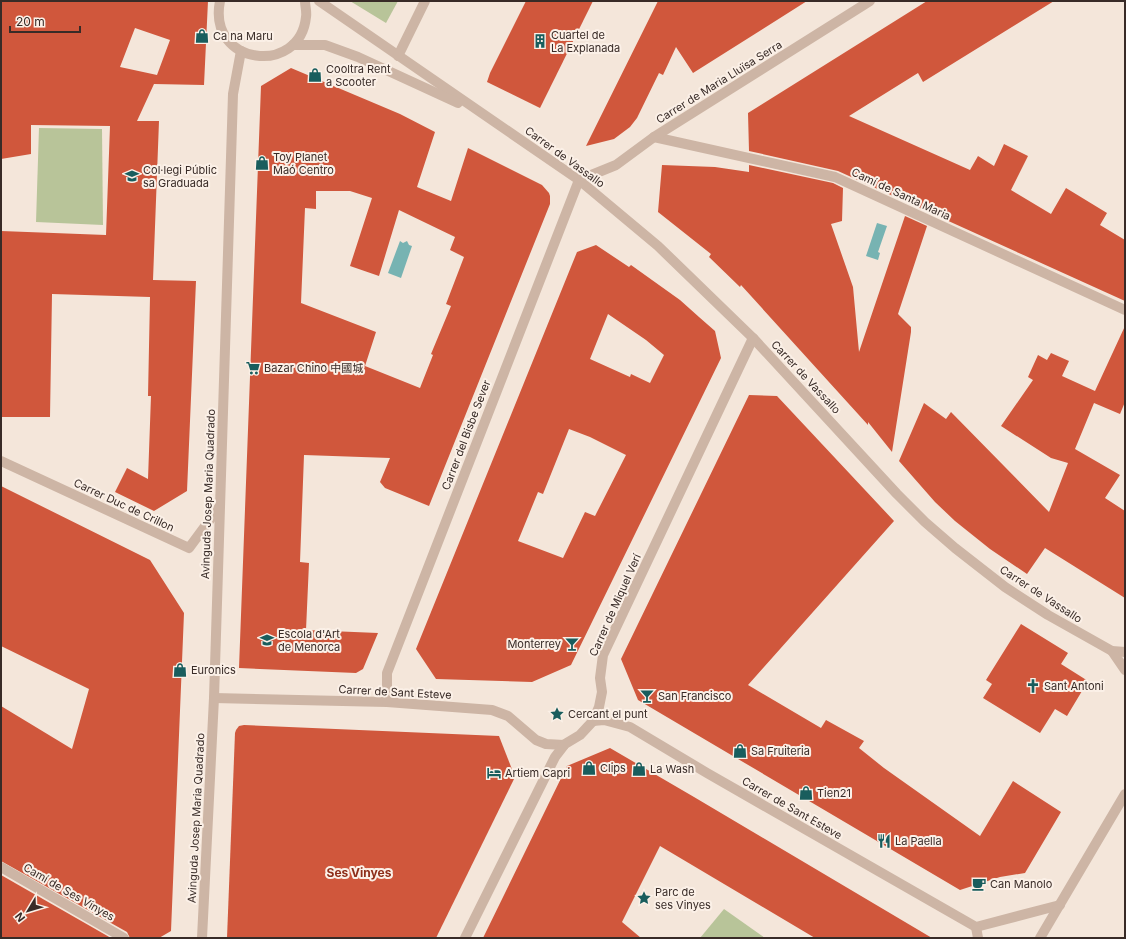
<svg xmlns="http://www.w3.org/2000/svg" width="1126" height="939" font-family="Inter,'Noto Sans SC',sans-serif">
  <rect width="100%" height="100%" fill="#f4e6da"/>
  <!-- green -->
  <g fill="#b8c499">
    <polygon points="350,1 398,1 386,23"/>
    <polygon points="39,128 102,129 103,225 36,222"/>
    <polygon points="724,909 765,938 700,938"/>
  </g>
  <!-- water -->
  <g fill="#77b3b2">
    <polygon points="877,223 887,226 878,252 880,253 878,260 866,256"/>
    <polygon points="400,241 403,243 407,241 409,245 412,246 401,278 388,273"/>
  </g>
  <!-- building -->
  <g fill="#d0573c" fill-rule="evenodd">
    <path d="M1,1H208L204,85L154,84L137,121H159L153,280L196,281L187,491L154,511L115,492L127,468L148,479L151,396H148L150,297L52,294L50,417H1V231L106,235L110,126L31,125V154L1,159ZM135,28L170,40L157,75L120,67Z"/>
    <polygon points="526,1 593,1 540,108 487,82 490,73"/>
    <polygon points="658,1 807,1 693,73 676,47 663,75 659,73 637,118 630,127 614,139 586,146"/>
    <polygon points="927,1 1054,1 923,82 918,73 849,116 970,170 978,156 994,166 1004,144 1028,156 1011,190 1051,214 1066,188 1107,213 1100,225 1125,240 1125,301 838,171 749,151 748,113"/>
    <path d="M291,68L400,114L435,132L417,187L451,201L468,148L542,185L549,193L550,196V204L429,506L385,488L380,482L390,458L304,455L300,562L309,563L306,630L378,633L363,669L356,673L239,668L261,86ZM316,191H350L372,198L350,266L379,276L399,210L455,237L450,250L464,257L446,304L451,306L431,354L433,355L420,388L365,366L376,332L301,303L305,208L316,209Z"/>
    <polygon points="662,165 715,167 749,172 749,165 833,183 843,188 842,221 831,224 853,287 859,352 905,216 927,226 898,314 911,327 911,332 892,452 868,422 868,425 741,285 740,287 709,257 711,254 658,212"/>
    <path d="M596,245L629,267L631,265L680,300L699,317L715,331L721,358L571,665L532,682L436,679L416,649L577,252ZM608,314L646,340L664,355L650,383L631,374L630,377L590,359ZM569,429L590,437L626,455L595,516L585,512L563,558L518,541L538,492L543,494Z"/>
    <polygon points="1125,326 1125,402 1120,414 1094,403 1075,449 1120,475 1105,498 1125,511 1125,598 1045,548 1027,574 990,549 955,521 935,502 899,461 924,403 946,419 951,412 1049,512 1068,463 1051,458 1001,426 1033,380 1028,377 1038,355 1047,360 1051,353 1069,361 1062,376 1095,391"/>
    <polygon points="749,395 777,396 894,521 748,685 821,728 826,720 864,741 859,748 884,768 980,836 1013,781 1061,812 1025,873 1000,877 960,890 638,700 621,659"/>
    <polygon points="1,486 150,560 184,613 171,931 159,938 130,938 127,932 1,861 1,706 72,749 89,689 1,646"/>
    <polygon points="1021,624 1068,653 1061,664 1088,681 1067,716 1055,709 1040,733 983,698 992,684 986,680"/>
    <polygon points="244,725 499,736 515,777 436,938 227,938 235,733 236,730 239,726"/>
    <polygon points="610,748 694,797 932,938 815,938 660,846 622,922 641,938 483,938 567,766"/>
    <polygon points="1,875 111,938 1,938"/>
  </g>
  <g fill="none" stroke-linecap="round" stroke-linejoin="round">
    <!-- minor -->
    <g stroke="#cdb5a5" stroke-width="10">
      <path d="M220,1C207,66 300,76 306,17C307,12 305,6 305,1"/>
      <polyline points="319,1 579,180 658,246 753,338 897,494 925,522 955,548 1005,587 1048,615 1112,651 1125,652"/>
      <polyline points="293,45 325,45 358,57 458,103"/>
      <polyline points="398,56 425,1"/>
      <polyline points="654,137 835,177 1125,310"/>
      <polyline points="1,461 189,548 220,506"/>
      <polyline points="1112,651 1125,670"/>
      <polyline points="214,698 387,702 492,710 508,716 536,740 546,744 564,745"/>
      <polyline points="387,702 387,673 579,180 616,165 654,137 870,1"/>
      <polyline points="593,721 604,720 630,727 707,773 976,927 1060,905"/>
      <polyline points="1,867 124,938"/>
      <polyline points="976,927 978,938"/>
      <polyline points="202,938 214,698 233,94 241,51"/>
      <polyline points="465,938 555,757 565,744 580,735 593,721 599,707 602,692 600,678 603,655 753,338"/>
      <polyline points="1040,938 1125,794"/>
    </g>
  </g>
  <!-- icons -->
  <defs>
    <symbol id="shop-bare" viewBox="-9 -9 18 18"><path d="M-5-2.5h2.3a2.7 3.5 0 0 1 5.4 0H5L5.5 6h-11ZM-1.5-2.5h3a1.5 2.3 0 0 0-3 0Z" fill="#195d5d" stroke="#fbf0e7" stroke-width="2.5" paint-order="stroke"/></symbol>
    <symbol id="building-bare" viewBox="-9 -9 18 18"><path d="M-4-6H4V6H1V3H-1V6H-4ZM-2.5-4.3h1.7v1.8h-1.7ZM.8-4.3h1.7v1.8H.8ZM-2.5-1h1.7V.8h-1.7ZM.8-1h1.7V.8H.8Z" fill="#195d5d" stroke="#fbf0e7" stroke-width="2.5" paint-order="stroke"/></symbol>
    <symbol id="school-bare" viewBox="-9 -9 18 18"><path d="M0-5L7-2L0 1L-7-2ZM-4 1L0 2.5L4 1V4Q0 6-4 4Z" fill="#195d5d" stroke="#fbf0e7" stroke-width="2.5" paint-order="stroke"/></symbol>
    <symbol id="supermarket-bare" viewBox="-9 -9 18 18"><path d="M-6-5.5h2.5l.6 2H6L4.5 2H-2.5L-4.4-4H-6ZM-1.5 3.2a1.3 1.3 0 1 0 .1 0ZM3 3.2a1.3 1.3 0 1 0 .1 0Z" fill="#195d5d" stroke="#fbf0e7" stroke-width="2.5" paint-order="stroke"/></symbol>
    <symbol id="bar-bare" viewBox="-9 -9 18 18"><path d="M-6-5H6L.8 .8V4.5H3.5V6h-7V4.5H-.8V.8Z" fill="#195d5d" stroke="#fbf0e7" stroke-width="2.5" paint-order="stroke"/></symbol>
    <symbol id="church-bare" viewBox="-9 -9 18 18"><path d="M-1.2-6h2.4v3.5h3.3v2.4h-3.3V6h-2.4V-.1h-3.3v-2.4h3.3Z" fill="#195d5d" stroke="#fbf0e7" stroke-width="2.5" paint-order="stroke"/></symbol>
    <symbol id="sight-bare" viewBox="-9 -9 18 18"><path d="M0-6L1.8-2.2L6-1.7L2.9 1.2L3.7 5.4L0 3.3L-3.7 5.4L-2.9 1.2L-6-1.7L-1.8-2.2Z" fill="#195d5d" stroke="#fbf0e7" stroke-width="2.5" paint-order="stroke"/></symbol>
    <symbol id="hotel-bare" viewBox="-9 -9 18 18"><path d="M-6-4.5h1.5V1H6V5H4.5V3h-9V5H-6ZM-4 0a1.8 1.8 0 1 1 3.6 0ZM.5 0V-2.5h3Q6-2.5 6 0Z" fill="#195d5d" stroke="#fbf0e7" stroke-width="2.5" paint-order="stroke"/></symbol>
    <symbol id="restaurant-bare" viewBox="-9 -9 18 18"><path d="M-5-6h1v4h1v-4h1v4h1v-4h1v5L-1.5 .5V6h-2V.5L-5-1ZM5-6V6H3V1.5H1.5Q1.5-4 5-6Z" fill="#195d5d" stroke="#fbf0e7" stroke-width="2.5" paint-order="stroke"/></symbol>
    <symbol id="cafe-bare" viewBox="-9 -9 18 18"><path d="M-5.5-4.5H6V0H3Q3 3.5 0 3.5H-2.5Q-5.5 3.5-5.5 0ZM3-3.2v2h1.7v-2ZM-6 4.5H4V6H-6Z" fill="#195d5d" stroke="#fbf0e7" stroke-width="2.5" paint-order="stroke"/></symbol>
  </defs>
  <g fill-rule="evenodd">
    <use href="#shop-bare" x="192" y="26" width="20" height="20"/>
    <use href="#building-bare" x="530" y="31" width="20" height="20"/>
    <use href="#shop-bare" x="305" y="65" width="20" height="20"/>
    <use href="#shop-bare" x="252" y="153" width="20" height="20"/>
    <use href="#school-bare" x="122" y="166" width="20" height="20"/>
    <use href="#supermarket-bare" x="243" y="358" width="20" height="20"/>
    <use href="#school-bare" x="257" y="630" width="20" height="20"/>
    <use href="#bar-bare" x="562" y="634" width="20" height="20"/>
    <use href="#shop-bare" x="170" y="660" width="20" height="20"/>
    <use href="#church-bare" x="1023" y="676" width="20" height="20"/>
    <use href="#bar-bare" x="637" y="686" width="20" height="20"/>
    <use href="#sight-bare" x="547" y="704" width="20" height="20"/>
    <use href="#shop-bare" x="730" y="741" width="20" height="20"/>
    <use href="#shop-bare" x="579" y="758" width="20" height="20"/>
    <use href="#shop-bare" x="629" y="759" width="20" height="20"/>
    <use href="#hotel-bare" x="484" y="763" width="20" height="20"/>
    <use href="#shop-bare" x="796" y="783" width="20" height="20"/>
    <use href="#restaurant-bare" x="874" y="831" width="20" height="20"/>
    <use href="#cafe-bare" x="969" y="874" width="20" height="20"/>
    <use href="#sight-bare" x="634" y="888" width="20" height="20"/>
  </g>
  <g text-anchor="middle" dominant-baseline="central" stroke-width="4" stroke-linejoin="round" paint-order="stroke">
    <!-- poi labels -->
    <g font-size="11" fill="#382b27" stroke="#fbf0e7" text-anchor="start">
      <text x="551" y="35">Cuartel de<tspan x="551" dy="13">La Explanada</tspan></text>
      <text x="213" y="36">Ca na Maru</text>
      <text x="326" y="69">Cooltra Rent<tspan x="326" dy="13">a Scooter</tspan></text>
      <text x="273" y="157">Toy Planet<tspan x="273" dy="13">Maó Centro</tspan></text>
      <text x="143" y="170">Col·legi Públic<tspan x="143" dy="13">sa Graduada</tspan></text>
      <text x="264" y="368">Bazar Chino 中國城</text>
      <text x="278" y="634">Escola d'Art<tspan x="278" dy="13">de Menorca</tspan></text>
      <text x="561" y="644" text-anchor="end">Monterrey</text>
      <text x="191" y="670">Euronics</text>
      <text x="1044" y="686">Sant Antoni</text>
      <text x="658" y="696">San Francisco</text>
      <text x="568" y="714">Cercant el punt</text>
      <text x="751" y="751">Sa Fruiteria</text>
      <text x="600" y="768">Clips</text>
      <text x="650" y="769">La Wash</text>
      <text x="505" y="773">Artiem Capri</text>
      <text x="817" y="793">Tien21</text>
      <text x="895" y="841">La Paella</text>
      <text x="990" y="884">Can Manolo</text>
      <text x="655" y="892">Parc de<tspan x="655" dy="13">ses Vinyes</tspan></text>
    </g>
    <!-- street labels -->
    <g font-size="11" fill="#382b27" stroke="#fbf0e7">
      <text transform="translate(719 82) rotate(-32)">Carrer de Maria Lluïsa Serra</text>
      <text transform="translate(565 157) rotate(36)">Carrer de Vassallo</text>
      <text transform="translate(901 194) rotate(25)">Camí de Santa Maria</text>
      <text transform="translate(806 377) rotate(47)">Carrer de Vassallo</text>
      <text transform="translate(466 435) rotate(-69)">Carrer del Bisbe Sever</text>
      <text transform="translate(208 494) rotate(-88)">Avinguda Josep Maria Quadrado</text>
      <text transform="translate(124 505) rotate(25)">Carrer Duc de Crillon</text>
      <text transform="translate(1041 594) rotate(33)">Carrer de Vassallo</text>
      <text transform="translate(615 605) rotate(-66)">Carrer de Miquel Verí</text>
      <text transform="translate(395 692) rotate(3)">Carrer de Sant Esteve</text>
      <text transform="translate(792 808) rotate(30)">Carrer de Sant Esteve</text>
      <text transform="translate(196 818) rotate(-87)">Avinguda Josep Maria Quadrado</text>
      <text transform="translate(69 892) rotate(30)">Camí de Ses Vinyes</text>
    </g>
    <!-- neighbourhood labels -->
    <g font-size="12" font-weight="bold" fill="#8e2e19" stroke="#fbf0e7">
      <text x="359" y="872">Ses Vinyes</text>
    </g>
  </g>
  <!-- border -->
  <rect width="1126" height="939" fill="none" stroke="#382b27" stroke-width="4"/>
  <!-- north arrow -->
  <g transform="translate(28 911) rotate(232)" stroke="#fbf0e7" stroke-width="3" paint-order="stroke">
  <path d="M0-3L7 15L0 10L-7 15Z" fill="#382b27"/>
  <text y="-6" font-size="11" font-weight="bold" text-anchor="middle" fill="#382b27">N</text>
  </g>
  <!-- scale -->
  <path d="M10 26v6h70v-6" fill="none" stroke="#382b27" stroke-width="2"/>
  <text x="16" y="26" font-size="12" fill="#382b27" stroke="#fbf0e7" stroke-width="3" paint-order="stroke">20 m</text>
</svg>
